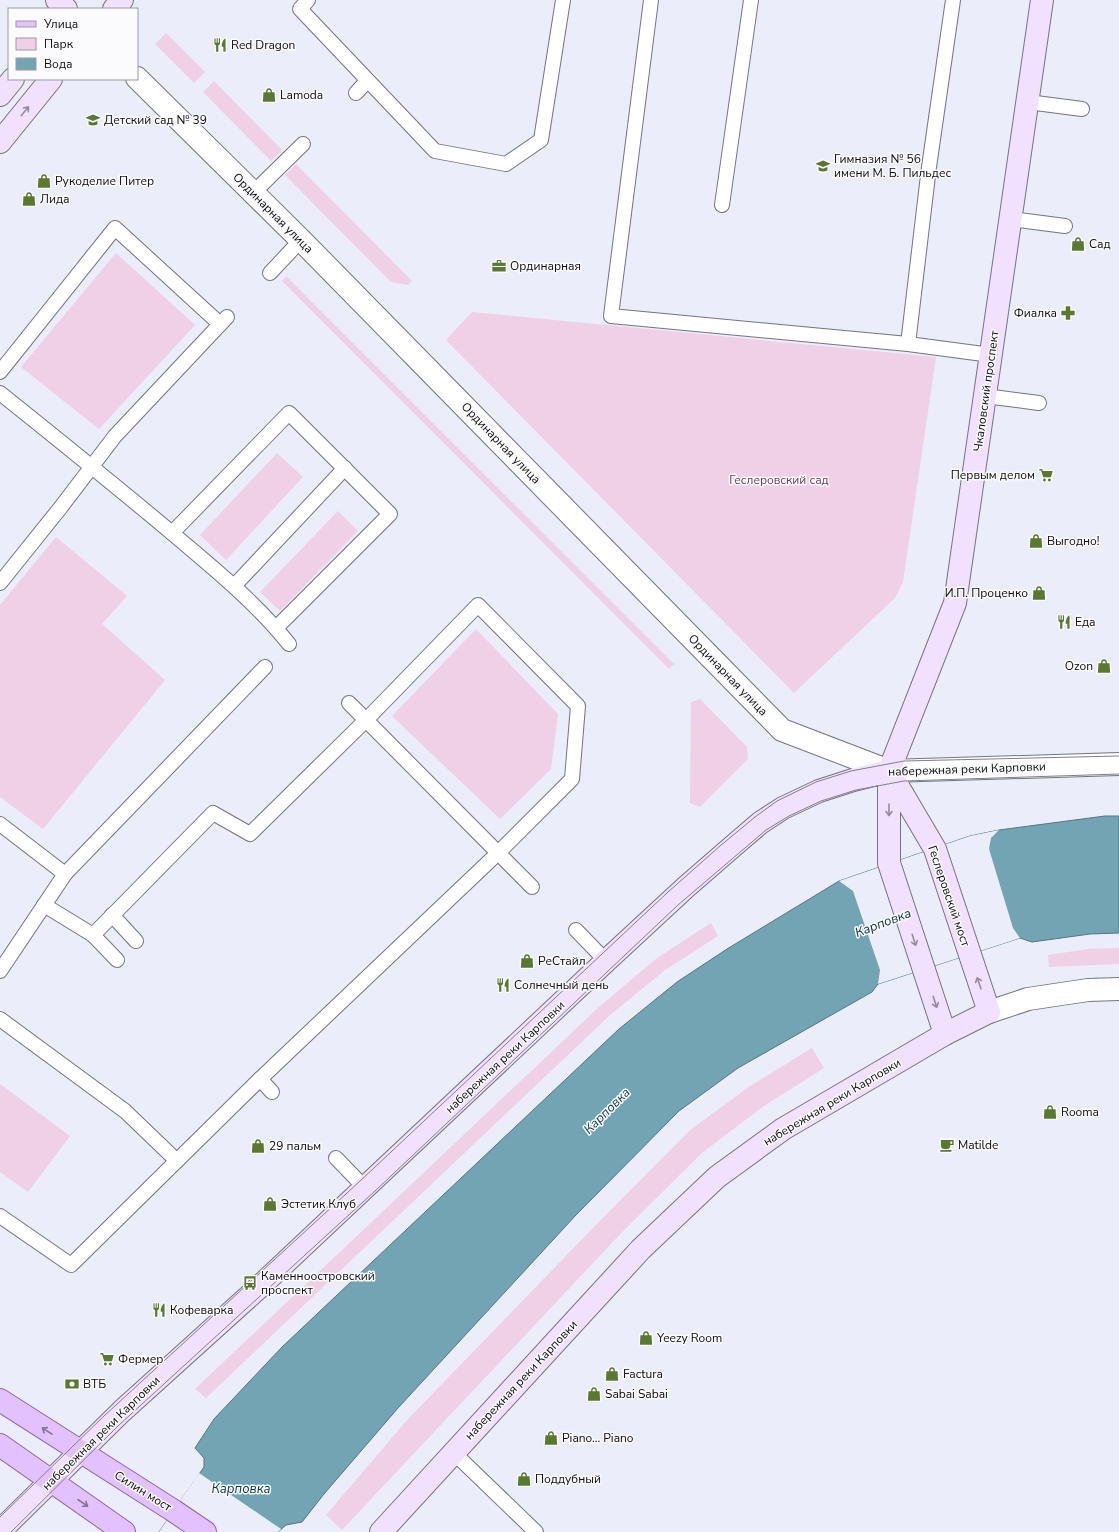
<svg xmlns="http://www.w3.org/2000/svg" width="1119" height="1532" font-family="'Nunito Sans',sans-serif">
  <rect width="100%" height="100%" fill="#ebedfa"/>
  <!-- green -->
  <g fill="#f0d0e6">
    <polygon points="166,33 205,72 194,83 155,44"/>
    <polygon points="214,81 282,150 271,161 203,92"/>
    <polygon points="296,164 412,281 408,285 391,282 285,175"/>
    <polygon points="116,253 195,325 99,429 21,367"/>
    <polygon points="286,276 674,664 669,669 282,281"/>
    <polygon points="472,312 936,357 903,582 895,598 794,693 446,340"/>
    <polygon points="277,453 303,477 226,560 200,535"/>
    <polygon points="338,511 358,531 280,611 260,592"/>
    <polygon points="56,537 127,596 102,624 165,680 43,829 0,797 0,605"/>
    <polygon points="476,629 558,714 551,769 500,819 392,716"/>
    <polygon points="700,699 747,747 748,759 700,807 690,803 691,702"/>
    <polygon points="711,923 718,936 665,970 609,1016 206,1398 195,1389 600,1006 657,958"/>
    <polygon points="1119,948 1119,964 1049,967 1048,955 1088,949"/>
    <polygon points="812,1048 824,1068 764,1106 703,1152 625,1229 342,1530 326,1515 408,1419 592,1229 689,1131 750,1086"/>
    <polygon points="0,1084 70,1136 28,1192 0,1172"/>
  </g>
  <!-- water -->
  <polygon fill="#72a4b4" stroke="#537683" points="1105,816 1119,816 1119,933 1090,934 1032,942 1020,938 878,984 872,992 738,1068 679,1111 576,1215 398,1408 324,1494 302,1522 286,1525 278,1532 159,1532 204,1467 204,1458 195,1448 214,1419 282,1347 619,1029 677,982 727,949 839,881 970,836 999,830"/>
  <!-- pier -->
  <g fill="#ebedfa">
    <polygon points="999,830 991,838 989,849 1013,928 1020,938 878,984 880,970 853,891 839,881 970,836"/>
    <polygon points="199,1473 281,1529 278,1532 159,1532"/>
  </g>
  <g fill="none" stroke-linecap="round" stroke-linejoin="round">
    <defs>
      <g id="lane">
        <polyline points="308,0 300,9 435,151 506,164 541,140 563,0"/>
        <polyline points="651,0 611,316 908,344 991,355"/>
        <polyline points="356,93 367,81"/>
        <polyline points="1028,102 1082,109"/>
        <polyline points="253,193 303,144"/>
        <polyline points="722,205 751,0"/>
        <polyline points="1011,219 1065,226"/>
        <polyline points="270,273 301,240"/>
        <polyline points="908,344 929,167 953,0"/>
        <polyline points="0,372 115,228 220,324"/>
        <path d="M0,393C60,441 120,489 179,539C218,572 257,604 289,644"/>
        <polyline points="985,396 1039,403"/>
        <polyline points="172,533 289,413 390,514 276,628"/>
        <polyline points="0,583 61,507 115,436 227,317"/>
        <polyline points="234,586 345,468"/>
        <polyline points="349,703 532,887"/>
        <polyline points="0,824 65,874 0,971"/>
        <polyline points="65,874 265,667"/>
        <polyline points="112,915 136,941"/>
        <polyline points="576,930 606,961"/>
        <polyline points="93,935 117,960"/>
        <polyline points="0,1019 125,1111 177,1161"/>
        <polyline points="260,1079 272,1092"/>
        <polyline points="336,1158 365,1188"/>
        <polyline points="0,1216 71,1265 260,1079 498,853 572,779 578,706 478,605 366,720 250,834 213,813 93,935 44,905"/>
        <polyline points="454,1453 536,1532"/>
      </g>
      <g id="street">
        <polyline points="137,78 301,240 782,730 889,771 1119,764"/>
        <polyline points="989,1012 1028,999 1088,990 1119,989"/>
      </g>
      <g id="secondary">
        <polyline points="57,0 66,9"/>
        <polyline points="114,9 122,0"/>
        <polyline points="0,95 13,79"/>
        <polyline points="0,142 51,79"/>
        <polyline points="945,1034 889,863 889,771 955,603 1042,0"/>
        <polyline points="0,1531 122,1411 256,1290 606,961 686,887 739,841 760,823 783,808 819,791 853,780 889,771"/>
        <polyline points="381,1532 641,1249 717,1177 783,1129 945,1034 989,1012 935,849 889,771"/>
      </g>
      <g id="primary">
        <polyline points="0,1400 174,1511 205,1532"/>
        <polyline points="0,1445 124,1532"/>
      </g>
    </defs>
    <!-- lane casing -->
    <use href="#lane" stroke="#73747f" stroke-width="16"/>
    <!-- street casing -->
    <use href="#street" stroke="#73747f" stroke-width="24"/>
    <!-- secondary casing -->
    <use href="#secondary" stroke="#73747f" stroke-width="24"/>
    <!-- primary casing -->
    <use href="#primary" stroke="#8b66ab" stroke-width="24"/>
    <!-- lane -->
    <use href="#lane" stroke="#fff" stroke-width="14"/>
    <!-- street -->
    <use href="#street" stroke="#fff" stroke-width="22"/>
    <!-- secondary -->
    <use href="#secondary" stroke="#f1e0ff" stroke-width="22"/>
    <!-- primary -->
    <use href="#primary" stroke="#e3c1ff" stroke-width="22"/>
    <!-- tram -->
    <g stroke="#7f8088" stroke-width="1">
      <polyline points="0,1517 104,1416 359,1182 668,892 720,846 755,817 777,801 816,782 851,771 904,761 1119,756"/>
      <polyline points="11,1532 118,1426 375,1191 678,905 766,830 789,816 821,801 856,790 904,781 1119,774"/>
    </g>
  </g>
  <!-- one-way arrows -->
  <defs><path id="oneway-shaft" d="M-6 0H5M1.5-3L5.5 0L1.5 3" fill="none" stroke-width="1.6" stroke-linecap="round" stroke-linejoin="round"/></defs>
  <g stroke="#958b9f">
    <use href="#oneway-shaft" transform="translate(25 111) rotate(-51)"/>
    <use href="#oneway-shaft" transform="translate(889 810) rotate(90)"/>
    <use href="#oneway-shaft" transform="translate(914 940) rotate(72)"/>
    <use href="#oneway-shaft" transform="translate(979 983) rotate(-109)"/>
    <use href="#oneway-shaft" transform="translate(935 1002) rotate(72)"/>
  </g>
  <g stroke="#827093">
    <use href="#oneway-shaft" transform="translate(47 1431) rotate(-148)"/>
    <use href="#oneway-shaft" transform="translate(83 1503) rotate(35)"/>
  </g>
  <!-- icons -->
  <defs>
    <symbol id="restaurant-bare" viewBox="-9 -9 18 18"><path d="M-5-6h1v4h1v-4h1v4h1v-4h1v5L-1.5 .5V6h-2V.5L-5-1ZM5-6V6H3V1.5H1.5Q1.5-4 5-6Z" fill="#597930" stroke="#fbfbfd" stroke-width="2.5" paint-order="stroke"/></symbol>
    <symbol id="shop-bare" viewBox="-9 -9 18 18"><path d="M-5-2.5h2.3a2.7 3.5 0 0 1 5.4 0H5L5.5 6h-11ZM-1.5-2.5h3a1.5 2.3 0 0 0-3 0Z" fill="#597930" stroke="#fbfbfd" stroke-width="2.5" paint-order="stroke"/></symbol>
    <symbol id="school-bare" viewBox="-9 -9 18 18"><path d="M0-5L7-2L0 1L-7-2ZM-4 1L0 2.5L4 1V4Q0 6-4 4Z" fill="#597930" stroke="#fbfbfd" stroke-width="2.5" paint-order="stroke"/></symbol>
    <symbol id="office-bare" viewBox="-9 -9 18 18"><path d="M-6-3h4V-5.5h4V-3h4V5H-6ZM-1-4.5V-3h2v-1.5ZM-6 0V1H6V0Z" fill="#597930" stroke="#fbfbfd" stroke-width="2.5" paint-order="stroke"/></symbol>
    <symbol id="pharmacy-bare" viewBox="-9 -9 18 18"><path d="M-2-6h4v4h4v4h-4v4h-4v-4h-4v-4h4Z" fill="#597930" stroke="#fbfbfd" stroke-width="2.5" paint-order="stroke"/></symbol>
    <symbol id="supermarket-bare" viewBox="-9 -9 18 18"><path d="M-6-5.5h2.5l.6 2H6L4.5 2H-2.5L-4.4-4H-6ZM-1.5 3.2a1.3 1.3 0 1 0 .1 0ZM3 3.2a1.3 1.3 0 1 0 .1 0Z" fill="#597930" stroke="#fbfbfd" stroke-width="2.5" paint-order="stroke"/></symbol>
    <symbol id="cafe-bare" viewBox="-9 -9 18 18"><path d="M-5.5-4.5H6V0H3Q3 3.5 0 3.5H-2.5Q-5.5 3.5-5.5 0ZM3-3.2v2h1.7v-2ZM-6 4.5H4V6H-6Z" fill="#597930" stroke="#fbfbfd" stroke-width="2.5" paint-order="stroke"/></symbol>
    <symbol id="bus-bare" viewBox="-9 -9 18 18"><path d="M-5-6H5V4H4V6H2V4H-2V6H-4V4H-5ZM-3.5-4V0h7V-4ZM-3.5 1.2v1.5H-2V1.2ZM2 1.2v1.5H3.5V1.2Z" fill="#597930" stroke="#fbfbfd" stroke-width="2.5" paint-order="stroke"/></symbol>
    <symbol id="bank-bare" viewBox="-9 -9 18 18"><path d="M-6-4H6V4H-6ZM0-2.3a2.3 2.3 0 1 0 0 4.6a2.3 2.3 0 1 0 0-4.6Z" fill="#597930" stroke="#fbfbfd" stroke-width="2.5" paint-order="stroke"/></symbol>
  </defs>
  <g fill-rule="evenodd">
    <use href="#restaurant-bare" x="210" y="35" width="20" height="20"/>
    <use href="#shop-bare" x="259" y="85" width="20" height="20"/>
    <use href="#school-bare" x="83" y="110" width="20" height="20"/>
    <use href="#school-bare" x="813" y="156" width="20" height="20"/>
    <use href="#shop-bare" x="34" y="171" width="20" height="20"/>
    <use href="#shop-bare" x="19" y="189" width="20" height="20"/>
    <use href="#shop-bare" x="1068" y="234" width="20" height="20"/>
    <use href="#office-bare" x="489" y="256" width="20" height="20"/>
    <use href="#pharmacy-bare" x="1058" y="303" width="20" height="20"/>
    <use href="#supermarket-bare" x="1036" y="465" width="20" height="20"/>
    <use href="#shop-bare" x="1026" y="531" width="20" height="20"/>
    <use href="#shop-bare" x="1029" y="583" width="20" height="20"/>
    <use href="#restaurant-bare" x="1054" y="612" width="20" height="20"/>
    <use href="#shop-bare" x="1094" y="656" width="20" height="20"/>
    <use href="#shop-bare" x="517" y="951" width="20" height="20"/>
    <use href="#restaurant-bare" x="493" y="975" width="20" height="20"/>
    <use href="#shop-bare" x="1040" y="1102" width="20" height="20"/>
    <use href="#cafe-bare" x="937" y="1135" width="20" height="20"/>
    <use href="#shop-bare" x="248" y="1136" width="20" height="20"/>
    <use href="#shop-bare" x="260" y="1194" width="20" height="20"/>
    <use href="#bus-bare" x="240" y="1273" width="20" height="20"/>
    <use href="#restaurant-bare" x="149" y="1300" width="20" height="20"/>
    <use href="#shop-bare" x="636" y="1328" width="20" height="20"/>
    <use href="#supermarket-bare" x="97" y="1349" width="20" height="20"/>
    <use href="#shop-bare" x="602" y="1364" width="20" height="20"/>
    <use href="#bank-bare" x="62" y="1374" width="20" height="20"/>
    <use href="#shop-bare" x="584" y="1384" width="20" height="20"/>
    <use href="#shop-bare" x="541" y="1428" width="20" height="20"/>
    <use href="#shop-bare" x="514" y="1469" width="20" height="20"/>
  </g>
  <g text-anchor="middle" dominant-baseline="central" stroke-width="3" stroke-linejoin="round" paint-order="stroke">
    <!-- poi labels -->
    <g font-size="12" fill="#0c0c10" stroke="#fbfbfd" text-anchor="start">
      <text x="231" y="45">Red Dragon</text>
      <text x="280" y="95">Lamoda</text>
      <text x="104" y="120">Детский сад № 39</text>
      <text x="834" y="159">Гимназия № 56<tspan x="834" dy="14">имени М. Б. Пильдес</tspan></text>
      <text x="55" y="181">Рукоделие Питер</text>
      <text x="40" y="199">Лида</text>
      <text x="1089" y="244">Сад</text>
      <text x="510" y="266">Ординарная</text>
      <text x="1057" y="313" text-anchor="end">Фиалка</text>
      <text x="1035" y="475" text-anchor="end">Первым делом</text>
      <text x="1047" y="541">Выгодно!</text>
      <text x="1028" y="593" text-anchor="end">И.П. Проценко</text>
      <text x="1075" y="622">Еда</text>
      <text x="1093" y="666" text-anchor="end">Ozon</text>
      <text x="538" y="961">РеСтайл</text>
      <text x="514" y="985">Солнечный день</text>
      <text x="1061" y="1112">Rooma</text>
      <text x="958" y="1145">Matilde</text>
      <text x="269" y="1146">29 пальм</text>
      <text x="281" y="1204">Эстетик Клуб</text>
      <text x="261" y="1276">Каменноостровский<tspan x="261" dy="14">проспект</tspan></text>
      <text x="170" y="1310">Кофеварка</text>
      <text x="657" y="1338">Yeezy Room</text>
      <text x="118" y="1359">Фермер</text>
      <text x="623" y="1374">Factura</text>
      <text x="83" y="1384">ВТБ</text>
      <text x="605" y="1394">Sabai Sabai</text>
      <text x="562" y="1438">Piano... Piano</text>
      <text x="535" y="1479">Поддубный</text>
    </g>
    <!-- street labels -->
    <g font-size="12" fill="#0c0c10" stroke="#fbfbfd">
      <text transform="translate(273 213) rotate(45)">Ординарная улица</text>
      <text transform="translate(986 391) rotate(-82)">Чкаловский проспект</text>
      <text transform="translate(501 443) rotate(46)">Ординарная улица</text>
      <text transform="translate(728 675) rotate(46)">Ординарная улица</text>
      <text transform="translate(967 769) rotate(-2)">набережная реки Карповки</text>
      <text transform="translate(949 896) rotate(71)">Геслеровский мост</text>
      <text transform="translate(505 1057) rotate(-43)">набережная реки Карповки</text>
      <text transform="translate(832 1102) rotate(-31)">набережная реки Карповки</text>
      <text transform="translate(521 1380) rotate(-47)">набережная реки Карповки</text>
      <text transform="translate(101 1433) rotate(-44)">набережная реки Карповки</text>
      <text transform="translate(143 1491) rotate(32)">Силин мост</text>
    </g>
    <!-- park labels -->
    <g font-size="12" fill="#6d3a5f" stroke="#fbfbfd">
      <text x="779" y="480">Геслеровский сад</text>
    </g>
    <!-- water labels -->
    <g font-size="13" font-style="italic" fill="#073844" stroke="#fbfbfd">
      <text transform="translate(883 923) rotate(-21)">Карповка</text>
      <text transform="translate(607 1111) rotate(-45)">Карповка</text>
      <text x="241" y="1489">Карповка</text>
    </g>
  </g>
  <!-- legend -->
  <rect x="8" y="8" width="130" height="72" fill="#fbfbfd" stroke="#9b9b9e"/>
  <rect x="16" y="21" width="20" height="6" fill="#e3c1ff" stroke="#9b9b9e"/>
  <text x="44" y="28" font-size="12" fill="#0c0c10">Улица</text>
  <rect x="16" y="38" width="20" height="12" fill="#f0d0e6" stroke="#9b9b9e"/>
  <text x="44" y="48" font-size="12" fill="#0c0c10">Парк</text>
  <rect x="16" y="58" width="20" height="12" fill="#72a4b4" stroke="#9b9b9e"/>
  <text x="44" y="68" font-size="12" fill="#0c0c10">Вода</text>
</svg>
